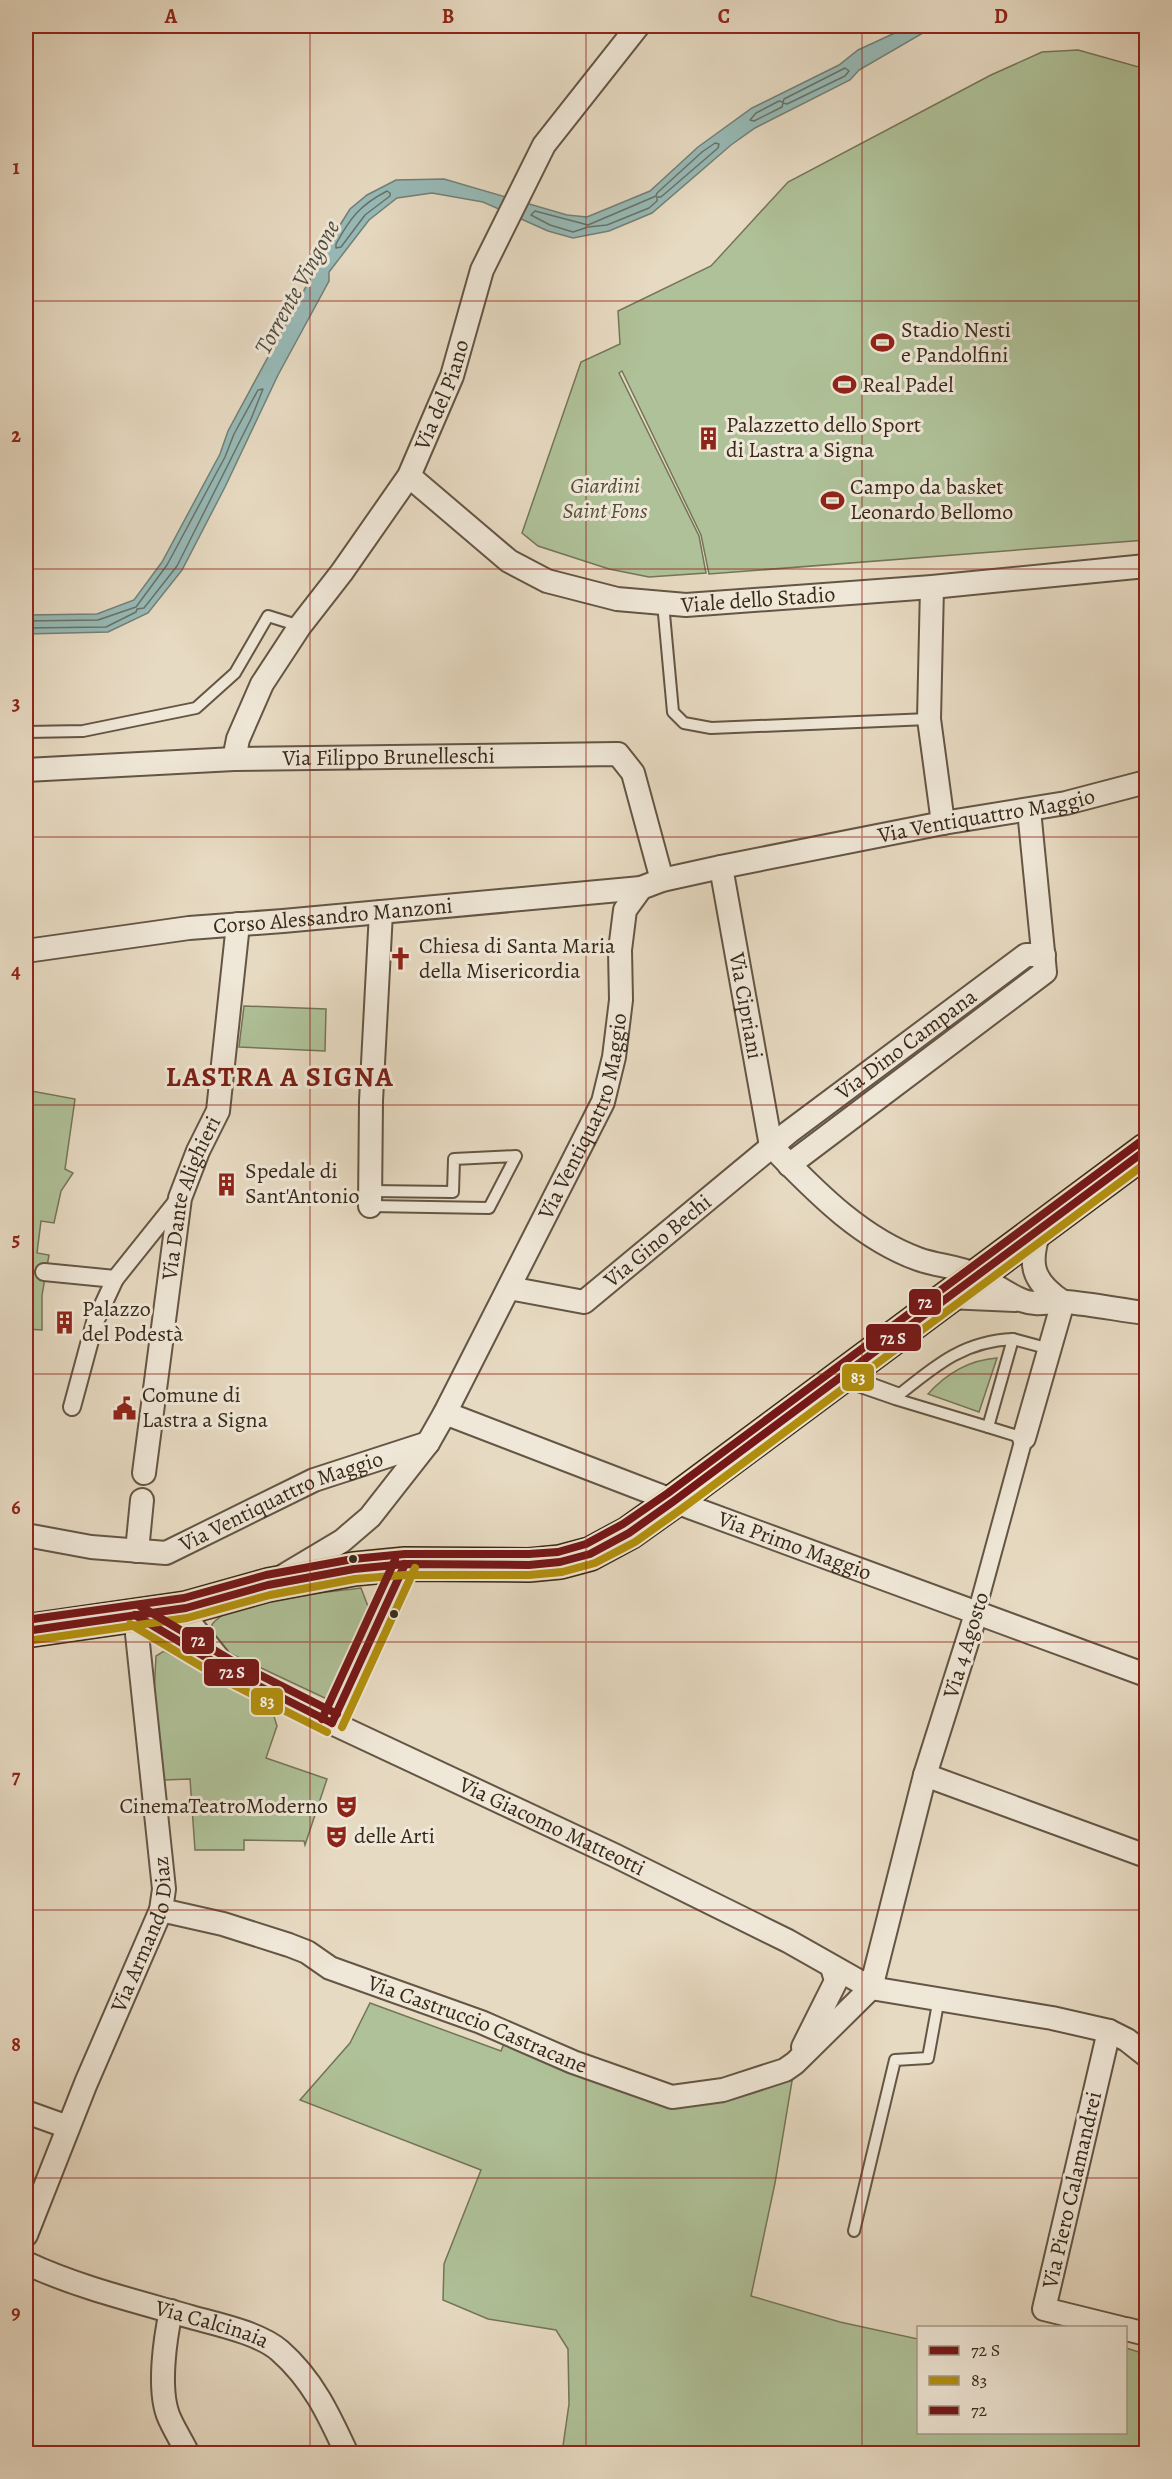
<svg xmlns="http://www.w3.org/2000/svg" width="1172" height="2479" font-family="Alegreya,serif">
  <rect width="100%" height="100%" fill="#e7dac2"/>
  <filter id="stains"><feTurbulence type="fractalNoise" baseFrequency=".00333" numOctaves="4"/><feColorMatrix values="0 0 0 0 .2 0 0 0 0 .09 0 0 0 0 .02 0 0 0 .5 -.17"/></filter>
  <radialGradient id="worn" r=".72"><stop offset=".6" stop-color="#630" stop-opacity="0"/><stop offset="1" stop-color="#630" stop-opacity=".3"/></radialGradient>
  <!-- green -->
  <g fill="#afc198" stroke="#747559" stroke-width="1.5">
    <polygon points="1078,50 1146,69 1146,540 709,574 701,535 622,371 619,373 699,536 706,573 649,577 609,569 538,546 522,533 581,362 620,344 618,311 711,266 788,182 991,75 1042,52"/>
    <polygon points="244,1006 326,1009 325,1051 239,1047"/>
    <polygon points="26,1090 75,1099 65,1169 73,1173 61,1191 54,1223 41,1221 37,1253 49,1255 42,1295 42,1330 26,1329"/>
    <path d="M997,1358L979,1412L928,1394C946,1374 969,1360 997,1358Z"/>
    <path d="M361,1588L369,1609L329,1700L208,1643C209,1636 209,1626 215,1621C240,1597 326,1593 361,1588Z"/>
    <polygon points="164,1651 271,1707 277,1726 266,1758 327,1779 305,1845 304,1841 244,1840 244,1850 195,1850 190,1779 164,1780 153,1715 156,1656"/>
    <polygon points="370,2003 501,2051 508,2034 672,2097 795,2063 775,2183 751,2296 840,2322 918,2339 918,2432 1126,2432 1126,2348 1139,2352 1146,2376 1146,2453 562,2453 569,2404 568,2349 556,2330 488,2319 443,2300 444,2264 481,2170 300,2100 350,2043"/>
  </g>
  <!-- water -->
  <polygon fill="#97bab7" stroke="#718078" stroke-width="1.5" points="910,26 935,26 859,70 850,80 755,128 731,145 652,213 609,231 573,238 548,231 483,202 432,193 397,198 369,220 329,272 329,281 278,375 225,487 182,570 148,613 108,632 26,634 26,615 97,614 134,600 162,562 220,454 228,431 335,233 350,209 367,195 396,180 444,179 567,215 587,217 650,191 698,147 752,108 839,65 858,50"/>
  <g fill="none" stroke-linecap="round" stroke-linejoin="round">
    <!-- shore -->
    <g stroke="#687268" stroke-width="1.5">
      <polygon points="845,68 849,71 845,76 787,104 783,103 782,107 754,121 750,120 756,113 779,101 783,102 784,99"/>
      <polygon points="715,143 719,144 718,148 661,197 657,197 657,201 649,208 607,225 588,227 573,232 550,225 531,215 535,211 588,225 656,196 657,193 702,152"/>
      <path d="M387,191L390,193V196L365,215L341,247L336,248V244C350,218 360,205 387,191Z"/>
      <polyline points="26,621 98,620 136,607 167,565 225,457 234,434 258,390 263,389 251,419 177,566 144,608 137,609 136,612 106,627 26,628"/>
    </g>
    <defs>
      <g id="service">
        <polyline points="663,603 673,712 684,723 711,728 929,719"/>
        <polyline points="26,732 83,731 196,708 235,673 268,616 300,626"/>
        <polyline points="370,1206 489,1208 516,1156 454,1159 453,1192 371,1191"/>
        <polyline points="1013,1339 1050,1349"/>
        <path d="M846,1382L895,1399L988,1427L1013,1339C964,1341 936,1365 900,1394L851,1376"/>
        <polyline points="988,1427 1024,1438"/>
        <polyline points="854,2231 895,2060 928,2058 939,1998"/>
      </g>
      <g id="pedestrian">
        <polyline points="44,1272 115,1279"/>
        <polyline points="72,1407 95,1322 115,1279 179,1199"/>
        <polyline points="976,1614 1024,1438"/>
      </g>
      <g id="minor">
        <path id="s1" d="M409,476L509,561L547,581L617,599L686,605L932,587L1146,566"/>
        <polyline points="932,587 929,719 943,823"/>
        <path id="s2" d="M234,759L238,739L262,684L300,626L342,572L409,476L452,376L482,270L544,145L638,26"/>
        <path id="s3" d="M26,770L234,759L618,754L633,773L662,880"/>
        <path id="s4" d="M721,867L771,1146"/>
        <path id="s5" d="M26,951L189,928L283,921L641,888"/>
        <path d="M780,1155C820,1196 863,1239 918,1259C937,1266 957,1266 976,1275C992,1282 1007,1295 1024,1301C1038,1306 1051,1301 1065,1302C1092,1304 1120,1310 1146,1313"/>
        <polyline points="789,1165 1045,972 1029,810"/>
        <polyline points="370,1206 371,1101 381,912"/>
        <path d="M1040,1229C1028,1263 1031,1281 1063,1302"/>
        <path id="s6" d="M509,1288L584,1302L789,1132L1026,955H1044"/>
        <polyline points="947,1297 1015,1300"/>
        <path id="s7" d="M445,1413L692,1508L1146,1675"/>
        <polyline points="1024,1438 1063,1302"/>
        <path id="s8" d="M144,1473L180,1198L198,1151L218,1111L238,924"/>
        <path id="s9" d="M26,1535L91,1547L166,1553L314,1480L428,1443"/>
        <polyline points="137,1551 142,1500"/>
        <path id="s10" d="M285,1575L342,1541L370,1517L428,1443L445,1413L603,1102L614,1057L621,1000L620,950L625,910L641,888L662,880L721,867L943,823L1066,803L1146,782"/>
        <polyline points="186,1608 193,1627 218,1658"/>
        <path id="s11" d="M135,1615L229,1671L332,1723L614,1855L788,1941L871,1988L1052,2018L1109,2031L1127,2040L1146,2055"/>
        <polyline points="332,1723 405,1564"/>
        <polyline points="925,1775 1146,1856"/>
        <path id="s12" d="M161,1910L223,1924L289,1945L307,1952L330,1968L481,2022L573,2062L672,2097L723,2090L785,2070L795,2063L871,1988"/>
        <polyline points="871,1988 925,1775 976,1614"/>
        <polyline points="1109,2031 1044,2309 1121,2328"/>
        <polyline points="803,2047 836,1981 832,1967"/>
        <polyline points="26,2112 68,2127"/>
        <path id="s13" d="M26,2235L86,2083L161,1910L164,1889L135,1615"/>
        <path id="s14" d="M26,2263C77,2287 135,2301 191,2317C216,2324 260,2333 280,2351C313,2380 329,2415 347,2454"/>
        <path d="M171,2311C165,2339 158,2388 168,2415C173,2428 182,2441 188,2454"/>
        <polyline points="1126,2329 1146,2334"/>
      </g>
      <polyline id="primary" points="26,1631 186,1608 268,1585 354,1569 405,1564 529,1565 560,1562 590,1554 629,1533 674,1501 1146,1150"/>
    </defs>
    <!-- service casing -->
    <use href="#service" stroke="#645544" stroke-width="14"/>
    <!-- pedestrian casing -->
    <use href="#pedestrian" stroke="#645544" stroke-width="20"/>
    <!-- minor casing -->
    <use href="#minor" stroke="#645544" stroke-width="26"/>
    <!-- primary casing -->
    <use href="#primary" stroke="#38291a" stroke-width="36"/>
    <!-- service -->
    <use href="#service" stroke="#efe7d7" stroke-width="10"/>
    <!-- pedestrian -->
    <use href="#pedestrian" stroke="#efe7d7" stroke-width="16"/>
    <!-- minor -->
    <use href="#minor" stroke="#efe7d7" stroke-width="22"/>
    <!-- primary -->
    <use href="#primary" stroke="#e4bd81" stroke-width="33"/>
    <defs>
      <g id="bus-1">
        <polyline points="135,1615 229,1671 332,1723"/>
        <polyline points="26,1631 186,1608 268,1585 354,1569 405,1564 529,1565 560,1562 590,1554 629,1533 674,1501 1146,1150"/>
        <polyline points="332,1723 405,1564"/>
      </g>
      <g id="bus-2">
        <polyline points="130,1624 224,1680 327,1732"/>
        <polyline points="27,1641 187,1618 270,1595 355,1579 405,1575 529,1575 562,1572 595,1563 635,1542 680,1510 1146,1163"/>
        <polyline points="342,1727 415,1568"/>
      </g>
      <g id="bus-3">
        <polyline points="140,1606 234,1662 337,1714"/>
        <polyline points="26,1620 184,1598 266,1575 353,1559 405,1554 529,1554 558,1552 586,1544 623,1524 668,1493 1140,1142"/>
        <polyline points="322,1719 395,1560"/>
      </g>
    </defs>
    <!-- bus-1 casing -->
    <use href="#bus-1" stroke="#efe7d7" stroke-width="12"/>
    <!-- bus-2 casing -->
    <use href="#bus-2" stroke="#efe7d7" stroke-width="12"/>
    <!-- bus-3 casing -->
    <use href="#bus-3" stroke="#efe7d7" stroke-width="12"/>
    <!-- bus-1 -->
    <use href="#bus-1" stroke="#751617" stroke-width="8"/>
    <!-- bus-2 -->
    <use href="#bus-2" stroke="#b28f0e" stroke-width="8"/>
    <!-- bus-3 -->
    <use href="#bus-3" stroke="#751617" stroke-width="8"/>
  </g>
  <!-- grid -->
  <path fill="none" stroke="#8f2418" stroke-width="1.5" stroke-opacity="0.55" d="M310,26V2454M586,26V2454M862,26V2454M26,301H1146M26,569H1146M26,837H1146M26,1105H1146M26,1374H1146M26,1642H1146M26,1910H1146M26,2178H1146"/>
  <!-- icons -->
  <defs>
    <symbol id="stadium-bare" viewBox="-9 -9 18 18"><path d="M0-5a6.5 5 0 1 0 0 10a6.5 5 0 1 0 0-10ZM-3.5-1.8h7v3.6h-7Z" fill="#8f2418" stroke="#efe7d7" stroke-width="2.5" paint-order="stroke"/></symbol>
    <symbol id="building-bare" viewBox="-9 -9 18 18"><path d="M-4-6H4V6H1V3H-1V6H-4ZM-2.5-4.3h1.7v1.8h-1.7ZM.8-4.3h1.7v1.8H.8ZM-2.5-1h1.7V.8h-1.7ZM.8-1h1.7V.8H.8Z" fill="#8f2418" stroke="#efe7d7" stroke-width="2.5" paint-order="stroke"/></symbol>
    <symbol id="church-bare" viewBox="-9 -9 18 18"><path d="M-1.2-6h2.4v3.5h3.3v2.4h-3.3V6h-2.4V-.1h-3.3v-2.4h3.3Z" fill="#8f2418" stroke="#efe7d7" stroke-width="2.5" paint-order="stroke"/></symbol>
    <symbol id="civic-bare" viewBox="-9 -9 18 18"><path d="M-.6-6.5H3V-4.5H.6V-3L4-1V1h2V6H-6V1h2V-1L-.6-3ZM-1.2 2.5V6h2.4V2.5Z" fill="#8f2418" stroke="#efe7d7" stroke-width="2.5" paint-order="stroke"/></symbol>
    <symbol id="theatre-bare" viewBox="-9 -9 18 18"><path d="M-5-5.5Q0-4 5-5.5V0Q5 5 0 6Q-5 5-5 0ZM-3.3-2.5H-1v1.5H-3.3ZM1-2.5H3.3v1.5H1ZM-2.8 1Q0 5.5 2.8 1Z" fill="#8f2418" stroke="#efe7d7" stroke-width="2.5" paint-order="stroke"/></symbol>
  </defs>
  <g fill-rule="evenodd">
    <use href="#stadium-bare" x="866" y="326" width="33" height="33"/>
    <use href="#stadium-bare" x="828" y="368" width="33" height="33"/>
    <use href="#building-bare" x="692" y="422" width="33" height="33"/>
    <use href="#stadium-bare" x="816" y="484" width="33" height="33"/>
    <use href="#church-bare" x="384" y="942" width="33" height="33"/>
    <use href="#building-bare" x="210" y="1168" width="33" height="33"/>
    <use href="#building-bare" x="48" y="1306" width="33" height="33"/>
    <use href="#civic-bare" x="108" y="1392" width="33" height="33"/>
    <use href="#theatre-bare" x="330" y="1790" width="33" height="33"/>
    <use href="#theatre-bare" x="320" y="1820" width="33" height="33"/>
  </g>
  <!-- markers -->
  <g fill="#38291a" stroke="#efe7d7" stroke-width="2">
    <circle cx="353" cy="1559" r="5"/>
    <circle cx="394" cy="1614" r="5"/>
  </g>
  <g text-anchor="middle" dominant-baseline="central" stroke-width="6" stroke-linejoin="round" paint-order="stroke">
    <!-- poi labels -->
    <g font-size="22" fill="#38291a" stroke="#efe7d7" text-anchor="start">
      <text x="901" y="330">Stadio Nesti<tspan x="901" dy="25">e Pandolfini</tspan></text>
      <text x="862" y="385">Real Padel</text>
      <text x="726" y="425">Palazzetto dello Sport<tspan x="726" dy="25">di Lastra a Signa</tspan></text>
      <text x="850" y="487">Campo da basket<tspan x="850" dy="25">Leonardo Bellomo</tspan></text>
      <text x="419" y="946">Chiesa di Santa Maria<tspan x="419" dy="25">della Misericordia</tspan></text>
      <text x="245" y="1171">Spedale di<tspan x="245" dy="25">Sant'Antonio</tspan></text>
      <text x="82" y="1309">Palazzo<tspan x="82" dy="25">del Podestà</tspan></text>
      <text x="142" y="1395">Comune di<tspan x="142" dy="25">Lastra a Signa</tspan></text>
      <text x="328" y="1806" text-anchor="end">CinemaTeatroModerno</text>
      <text x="354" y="1836">delle Arti</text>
    </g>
    <!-- street labels -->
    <g font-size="22" fill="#38291a" stroke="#efe7d7">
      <text stroke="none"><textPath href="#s2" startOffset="423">Via del Piano</textPath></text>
      <text stroke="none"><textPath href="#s1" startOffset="388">Viale dello Stadio</textPath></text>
      <text stroke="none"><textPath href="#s3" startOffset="363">Via Filippo Brunelleschi</textPath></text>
      <text stroke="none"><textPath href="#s10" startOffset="1155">Via Ventiquattro Maggio</textPath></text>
      <text stroke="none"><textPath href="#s5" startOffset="309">Corso Alessandro Manzoni</textPath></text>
      <text stroke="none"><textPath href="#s4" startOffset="141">Via Cipriani</textPath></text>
      <text stroke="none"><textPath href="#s6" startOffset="489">Via Dino Campana</textPath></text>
      <text stroke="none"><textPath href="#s10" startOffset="561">Via Ventiquattro Maggio</textPath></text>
      <text stroke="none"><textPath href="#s8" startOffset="280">Via Dante Alighieri</textPath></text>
      <text stroke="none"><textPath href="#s6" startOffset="172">Via Gino Bechi</textPath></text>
      <text stroke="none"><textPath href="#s9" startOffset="268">Via Ventiquattro Maggio</textPath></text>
      <text stroke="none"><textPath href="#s7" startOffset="374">Via Primo Maggio</textPath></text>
      <text transform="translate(966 1645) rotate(-73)">Via 4 Agosto</text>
      <text stroke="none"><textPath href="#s11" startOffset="468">Via Giacomo Matteotti</textPath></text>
      <text stroke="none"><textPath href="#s13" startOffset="324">Via Armando Diaz</textPath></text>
      <text stroke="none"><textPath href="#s12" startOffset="338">Via Castruccio Castracane</textPath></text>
      <text transform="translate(1072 2190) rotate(-77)">Via Piero Calamandrei</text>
      <text stroke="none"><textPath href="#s14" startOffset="196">Via Calcinaia</textPath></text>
    </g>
    <!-- park labels -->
    <g font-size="22" font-style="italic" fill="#564f3a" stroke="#efe7d7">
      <text x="605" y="486">Giardini<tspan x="605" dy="25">Saint Fons</tspan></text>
    </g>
    <!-- water labels -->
    <g font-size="24" font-style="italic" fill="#504d41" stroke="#efe7d7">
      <text transform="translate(297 287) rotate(-61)">Torrente Vingone</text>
    </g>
    <!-- district labels -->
    <g font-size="28" font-weight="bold" letter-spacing="1.5" fill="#7a1f14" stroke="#efe7d7">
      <text x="280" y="1077">LASTRA A SIGNA</text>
    </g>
  </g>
  <g stroke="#efe7d7" stroke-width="2">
    <rect x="908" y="1288" width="34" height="28" rx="6" fill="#751617"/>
    <rect x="865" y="1323" width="57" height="29" rx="6" fill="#751617"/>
    <rect x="841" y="1363" width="34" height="29" rx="6" fill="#b28f0e"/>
    <rect x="181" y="1626" width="34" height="29" rx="6" fill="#751617"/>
    <rect x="203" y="1658" width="57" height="29" rx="6" fill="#751617"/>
    <rect x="250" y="1687" width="34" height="29" rx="6" fill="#b28f0e"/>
  </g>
  <g font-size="16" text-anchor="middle" font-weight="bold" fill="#fff">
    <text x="925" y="1308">72</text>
    <text x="893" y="1344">72 S</text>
    <text x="858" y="1383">83</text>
    <text x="198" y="1646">72</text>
    <text x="232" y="1678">72 S</text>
    <text x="267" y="1707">83</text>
  </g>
  <!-- margin -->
  <rect width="1172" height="2479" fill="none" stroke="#e7dac2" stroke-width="66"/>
  <!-- legend -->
  <rect x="917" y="2326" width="210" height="108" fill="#efe7d7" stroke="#a69b8b" stroke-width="1.5"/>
  <rect x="929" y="2346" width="30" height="9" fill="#751617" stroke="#a69b8b" stroke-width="1.5"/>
  <text x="971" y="2356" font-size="18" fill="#38291a">72 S</text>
  <rect x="929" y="2376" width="30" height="9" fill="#b28f0e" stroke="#a69b8b" stroke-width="1.5"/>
  <text x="971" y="2386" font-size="18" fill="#38291a">83</text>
  <rect x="929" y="2406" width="30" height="9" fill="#751617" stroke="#a69b8b" stroke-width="1.5"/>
  <text x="971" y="2416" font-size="18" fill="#38291a">72</text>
  <rect x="33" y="33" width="1106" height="2413" fill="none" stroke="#8f2418" stroke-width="2"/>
  <g font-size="20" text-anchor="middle" font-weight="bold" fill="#8f2418">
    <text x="171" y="23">A</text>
    <text x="448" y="23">B</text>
    <text x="724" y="23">C</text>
    <text x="1001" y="23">D</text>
    <text x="16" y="174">1</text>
    <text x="16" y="442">2</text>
    <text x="16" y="710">3</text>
    <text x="16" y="978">4</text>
    <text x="16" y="1246">5</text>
    <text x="16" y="1514">6</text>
    <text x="16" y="1783">7</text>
    <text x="16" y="2051">8</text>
    <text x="16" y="2319">9</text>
  </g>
  <rect width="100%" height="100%" filter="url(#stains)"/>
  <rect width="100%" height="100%" fill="url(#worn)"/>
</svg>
